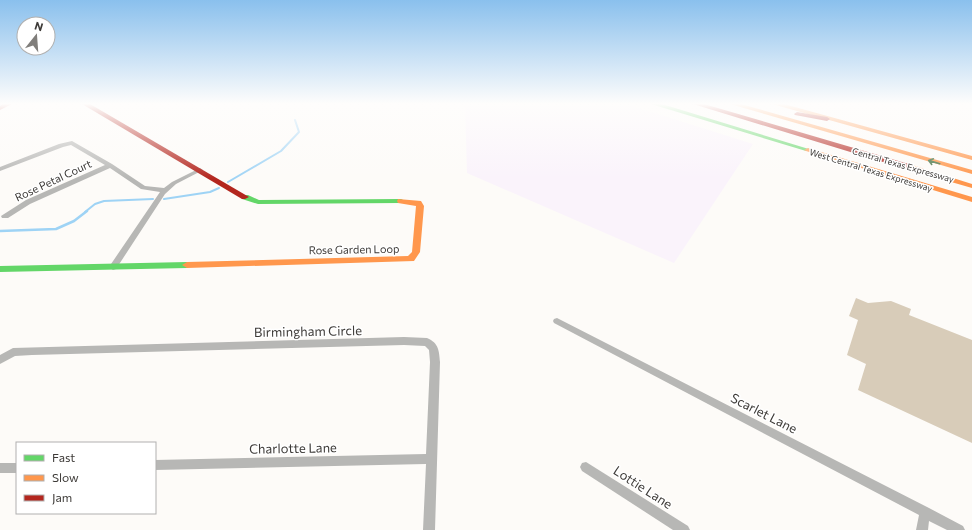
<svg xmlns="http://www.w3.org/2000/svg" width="972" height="530" font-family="Commissioner,sans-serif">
  <rect width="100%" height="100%" fill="#fdfbf8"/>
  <!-- medical -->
  <polygon fill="#faf3fb" points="465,104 626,104 753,144 674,263 467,173"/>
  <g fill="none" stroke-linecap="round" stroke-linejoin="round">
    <!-- stream-far1 -->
    <g stroke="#9ed3f5" stroke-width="2">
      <polyline points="228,182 281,151 299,132 295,120"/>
      <polyline points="164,199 210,192 219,188"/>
      <polyline points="85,212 95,204 104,201 153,199"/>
    </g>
    <!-- stream -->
    <polyline stroke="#9ed3f5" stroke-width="2.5" points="0,231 56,229 74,221 87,211"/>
  </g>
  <!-- building -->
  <polygon fill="#d8ccb9" points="856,298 868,303 891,301 911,309 909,315 972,340 972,443 858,390 866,364 847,355 858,320 849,316"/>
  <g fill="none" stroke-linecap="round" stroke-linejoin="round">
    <!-- street -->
    <g fill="#b7b7b5" fill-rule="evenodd">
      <polygon points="72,141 112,164 145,186 164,188 172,182 200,168 203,170 176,184 165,194 116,269 113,270 109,267 160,192 141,189 110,168 30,204 8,218 2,218 1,216 26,200 105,165 71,145 63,147 0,171 0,167 59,144"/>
      <polygon points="557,318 929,508 963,526 965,530 947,530 929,521 928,530 916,530 919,515 554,323 553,321 554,319"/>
      <path d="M404,337L427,338C439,343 439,351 440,362L435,530H423L426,464L155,470V460L426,454L430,362L429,350L425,346L404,345L32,355L15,356L0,364V355L13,348Z"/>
      <polygon points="586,462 688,526 690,530 673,530 582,471 580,467 582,463"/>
      <rect x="0" y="463" width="17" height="10"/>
    </g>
    <!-- fast -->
    <g fill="#63d668" fill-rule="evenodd">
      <polygon points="651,104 662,104 812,150 810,151 806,151"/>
      <polygon points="242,195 248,195 259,200 401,199 405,201 401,203 258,204 242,199 241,197"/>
      <polygon points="187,262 192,265 187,268 0,272 0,266"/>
    </g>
    <!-- slow -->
    <g fill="#ff974d" fill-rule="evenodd">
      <polygon points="730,104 741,104 972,170 972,174"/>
      <polygon points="772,104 784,104 972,156 972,160"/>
      <polygon points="808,148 972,197 972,202 806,151 804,150"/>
      <polygon points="906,165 912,165 972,184 972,188 906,169"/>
      <polygon points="398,199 421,201 424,206 420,252 414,261 187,268 182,265 187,262 408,256 412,252 416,206 398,203 397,201"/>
    </g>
    <!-- jam -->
    <g fill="#b3261e" fill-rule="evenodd">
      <polygon points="3,104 12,104 0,110 0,106"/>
      <polygon points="82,104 90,104 249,197 245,199 242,199"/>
      <polygon points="693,104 704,104 912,165 913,167 909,169 906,169"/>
      <polygon points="797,112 827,117 830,119 827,121 795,115 794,114"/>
    </g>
  </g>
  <!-- one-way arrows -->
  <defs><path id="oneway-shaft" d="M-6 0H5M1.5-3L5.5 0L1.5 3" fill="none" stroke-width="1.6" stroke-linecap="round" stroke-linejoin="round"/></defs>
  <use stroke="#4c784b" href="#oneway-shaft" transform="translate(934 162) rotate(-164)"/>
  <!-- sky -->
  <linearGradient id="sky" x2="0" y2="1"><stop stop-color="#8ac0ed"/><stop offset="0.58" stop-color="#fefdfc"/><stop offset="1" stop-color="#fefdfc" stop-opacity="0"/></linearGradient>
  <rect width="972" height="179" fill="url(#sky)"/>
  <g text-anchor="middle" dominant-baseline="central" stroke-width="3" stroke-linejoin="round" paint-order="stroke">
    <!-- far-street labels -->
    <g font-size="9" fill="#3d3a37" stroke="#fff">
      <text transform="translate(903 165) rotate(16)">Central Texas Expressway</text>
      <text transform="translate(871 170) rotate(17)">West Central Texas Expressway</text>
    </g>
    <!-- street labels -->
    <g font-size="11" fill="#3d3a37" stroke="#fff">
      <text transform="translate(53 180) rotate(-25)">Rose Petal Court</text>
      <text transform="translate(354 249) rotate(-1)">Rose Garden Loop</text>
    </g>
    <!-- near-street labels -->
    <g font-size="13" fill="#3d3a37" stroke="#fff">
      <text transform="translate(308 331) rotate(-1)">Birmingham Circle</text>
      <text transform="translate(764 413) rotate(27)">Scarlet Lane</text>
      <text transform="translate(293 448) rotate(-1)">Charlotte Lane</text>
      <text transform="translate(643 487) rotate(33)">Lottie Lane</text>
    </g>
  </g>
  <!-- legend -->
  <rect x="16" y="442" width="140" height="72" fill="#ffffff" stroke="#b1b0af"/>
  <rect x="24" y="455" width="20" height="6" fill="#63d668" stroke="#b1b0af"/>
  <text x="52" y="462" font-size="12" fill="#3d3a37">Fast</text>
  <rect x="24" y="475" width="20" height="6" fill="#ff974d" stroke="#b1b0af"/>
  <text x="52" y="482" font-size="12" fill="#3d3a37">Slow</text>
  <rect x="24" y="495" width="20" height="6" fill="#b3261e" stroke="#b1b0af"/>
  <text x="52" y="502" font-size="12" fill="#3d3a37">Jam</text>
  <!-- north arrow -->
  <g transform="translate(36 36) rotate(17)"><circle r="19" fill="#ffffff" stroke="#b1b0af"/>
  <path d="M0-3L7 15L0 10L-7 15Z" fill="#807e7b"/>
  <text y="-6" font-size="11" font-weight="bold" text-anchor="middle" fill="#3d3a37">N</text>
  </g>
</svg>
